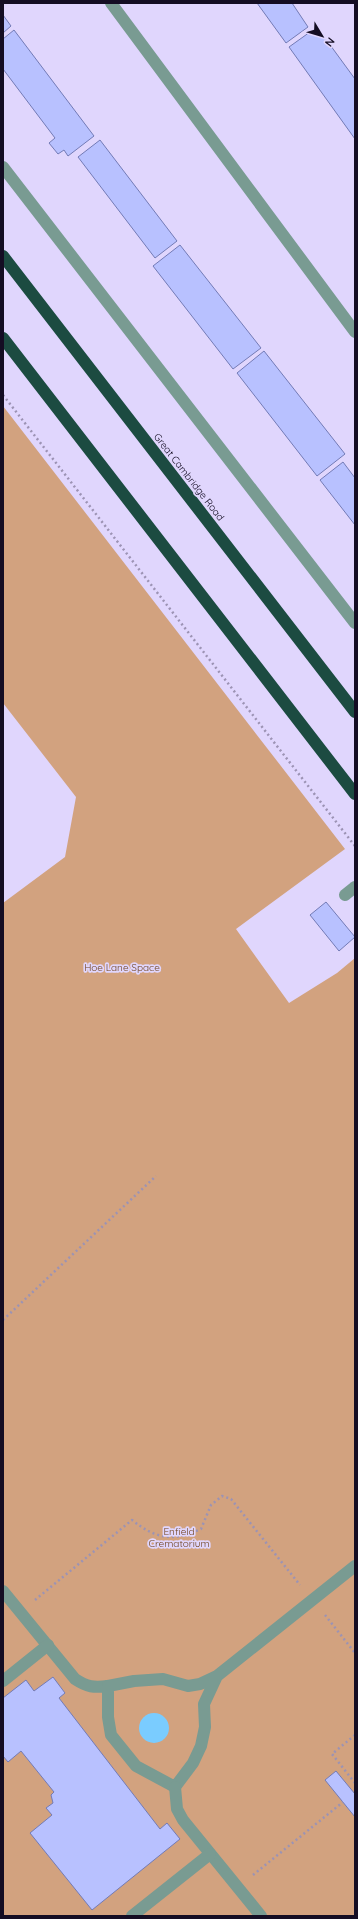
<svg xmlns="http://www.w3.org/2000/svg" width="358" height="1919" font-family="Quicksand,sans-serif">
  <rect width="100%" height="100%" fill="#e0d6fd"/>
  <!-- green -->
  <polygon fill="#d2a27f" points="3,406 345,849 236,929 289,1003 337,973 355,958 355,1916 3,1916 3,903 65,857 76,797 3,703"/>
  <!-- water -->
  <circle fill="#7accff" cx="154" cy="1728" r="15"/>
  <!-- building -->
  <g fill="#b8c1ff" stroke="#737bb6">
    <polygon points="257,3 292,3 308,27 286,43"/>
    <polygon points="3,15 11,26 3,33"/>
    <polygon points="317,27 355,79 355,139 289,47"/>
    <polygon points="14,30 94,136 68,156 64,150 58,154 49,143 55,138 3,69 3,39"/>
    <polygon points="100,140 177,241 155,258 78,157"/>
    <polygon points="180,245 261,348 233,369 153,266"/>
    <polygon points="264,351 345,454 317,476 237,373"/>
    <polygon points="343,462 355,478 355,525 320,480"/>
    <polygon points="326,902 355,937 339,951 310,915"/>
    <polygon points="53,1677 65,1693 59,1698 160,1829 167,1823 180,1839 92,1910 30,1833 52,1815 46,1808 53,1803 51,1795 54,1792 21,1751 8,1762 3,1756 3,1698 26,1680 34,1691"/>
    <polygon points="336,1771 355,1794 355,1817 325,1780"/>
  </g>
  <g fill="none" stroke-linecap="round" stroke-linejoin="round">
    <!-- path -->
    <g stroke="#9c93b4" stroke-width="2.5" stroke-dasharray="2 3" stroke-linecap="butt">
      <polyline points="3,395 355,846"/>
      <polyline points="3,1320 156,1176"/>
      <path d="M35,1600L132,1520C156,1539 173,1542 201,1529L211,1505L222,1496L231,1499L300,1585"/>
      <polyline points="325,1615 355,1653"/>
      <polyline points="355,1735 332,1754 355,1783"/>
      <polyline points="354,1793 355,1793"/>
      <polyline points="253,1875 343,1802"/>
    </g>
    <!-- minor -->
    <g stroke="#799b92" stroke-width="12">
      <polyline points="111,3 355,332"/>
      <polyline points="3,167 355,623"/>
      <polyline points="345,895 355,887"/>
      <path d="M3,1591L75,1679C87,1687 94,1688 108,1686"/>
      <polyline points="217,1676 204,1704 205,1727 201,1746 193,1763 175,1787 136,1766 111,1735 108,1717 108,1686 134,1681 163,1679 188,1686 200,1684 217,1676 355,1566"/>
      <polyline points="3,1681 48,1645"/>
      <polyline points="175,1787 177,1809 183,1820 261,1916"/>
      <polyline points="132,1916 210,1854"/>
    </g>
    <!-- highway -->
    <g stroke="#1c4b41" stroke-width="12">
      <polyline points="3,256 355,712"/>
      <polyline points="3,338 355,794"/>
    </g>
  </g>
  <g text-anchor="middle" dominant-baseline="central" stroke-width="3.5" stroke-linejoin="round" paint-order="stroke">
    <!-- street labels -->
    <g font-size="10" fill="#140d23" stroke="#e0d6fd">
      <text transform="translate(189 477) rotate(52)">Great Cambridge Road</text>
    </g>
    <!-- park labels -->
    <g font-size="10" fill="#6d3f18" stroke="#e0d6fd">
      <text x="122" y="967">Hoe Lane Space</text>
      <text x="179" y="1531">Enfield<tspan x="179" dy="12">Crematorium</tspan></text>
    </g>
  </g>
  <!-- border -->
  <rect width="358" height="1919" fill="none" stroke="#140d23" stroke-width="8"/>
  <!-- north arrow -->
  <g transform="translate(322 36) rotate(128)" stroke="#e0d6fd" stroke-width="3" paint-order="stroke">
  <path d="M0-3L7 15L0 10L-7 15Z" fill="#140d23"/>
  <text y="-6" font-size="11" font-weight="bold" text-anchor="middle" fill="#140d23">N</text>
  </g>
</svg>
